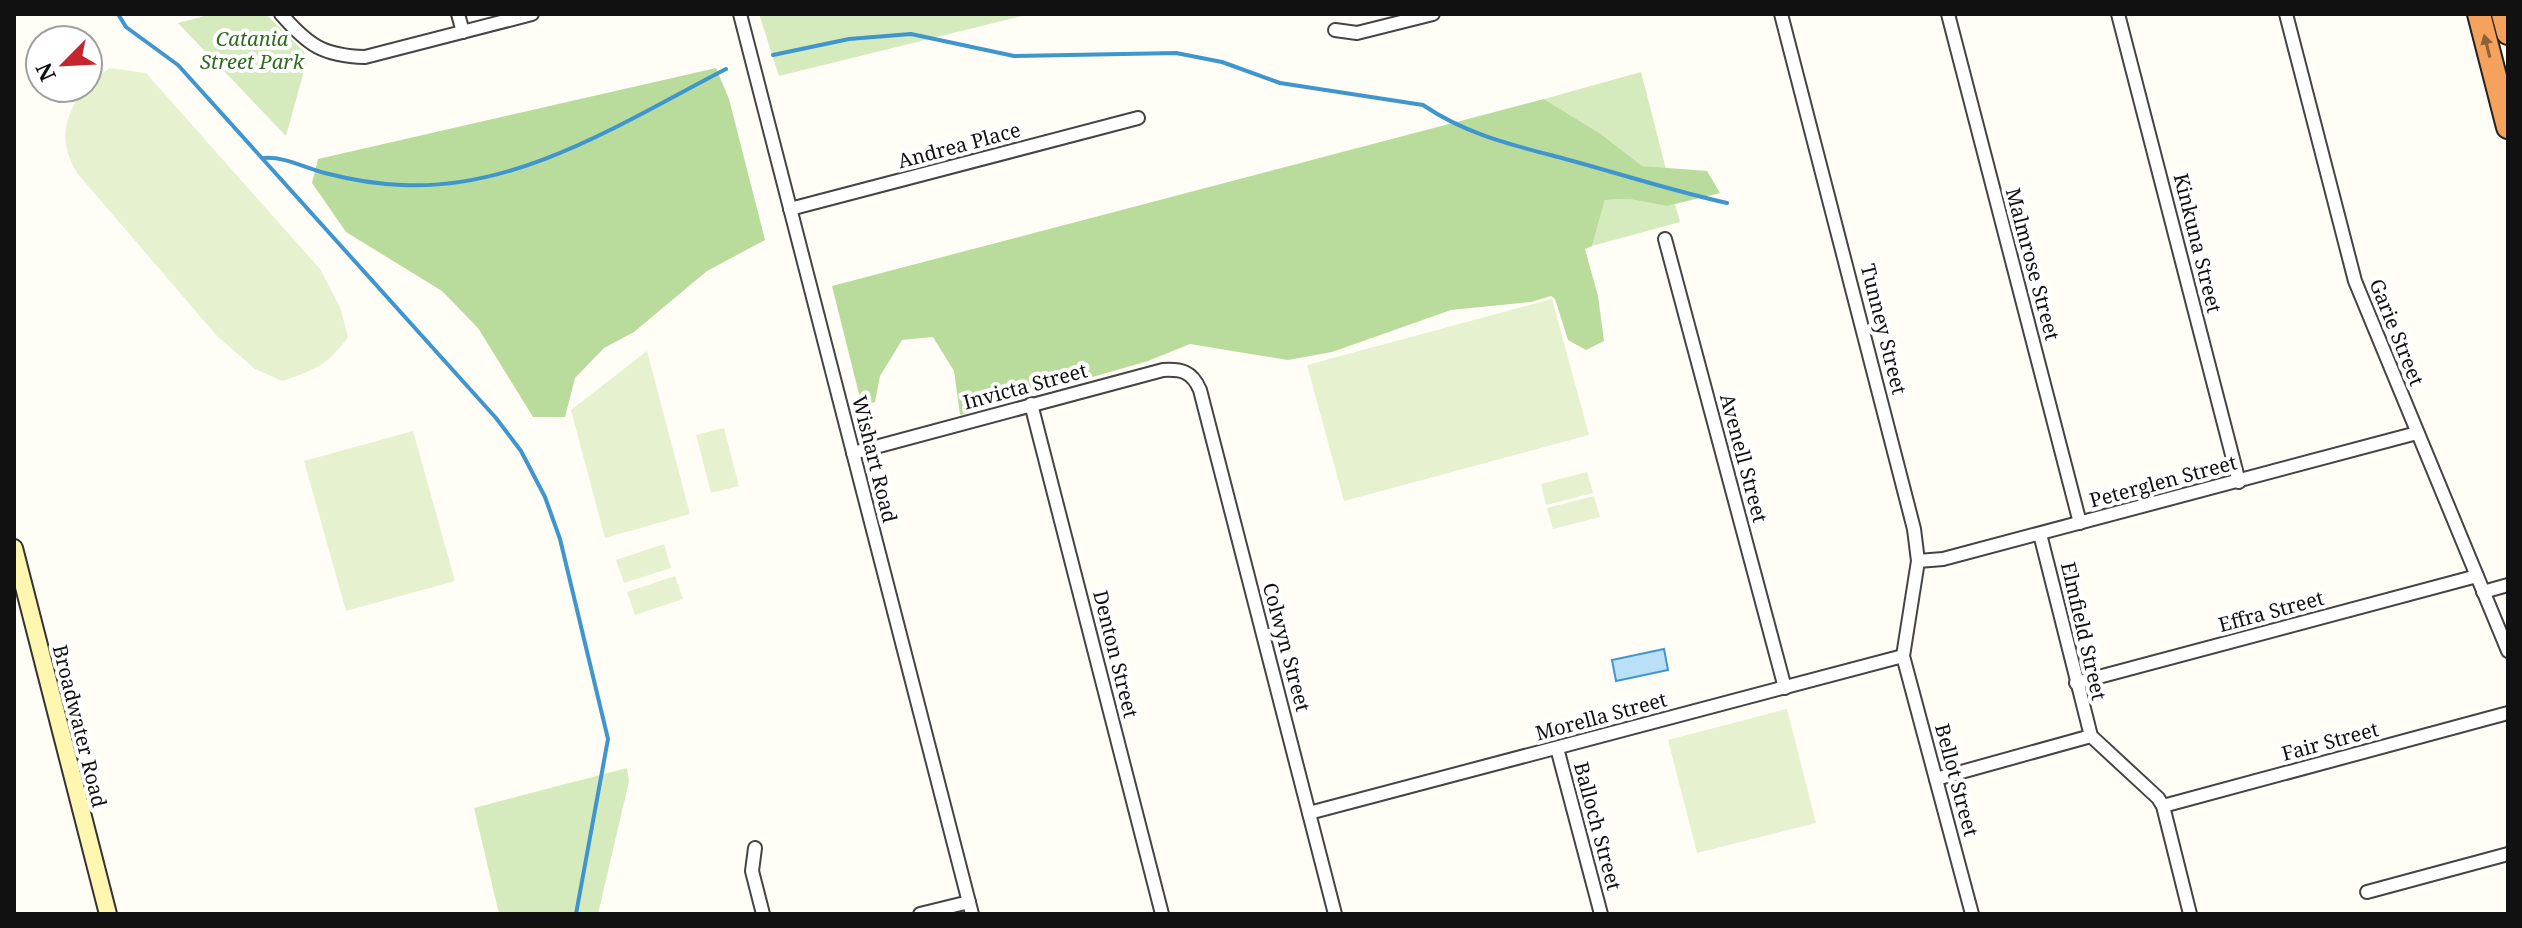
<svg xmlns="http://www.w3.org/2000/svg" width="2522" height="928" font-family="'Noto Serif',serif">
  <rect width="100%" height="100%" fill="#fffdf5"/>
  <!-- green -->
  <g fill="#d5ebbd">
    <polygon points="212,14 266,14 308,56 286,136 178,23"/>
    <polygon points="759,14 1030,14 779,76"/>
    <polygon points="1641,72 1666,169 1642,166 1601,134 1544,99"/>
    <polygon points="1629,199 1667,206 1675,204 1680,222 1592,246 1605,200"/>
    <polygon points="627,768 629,781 598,914 499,914 474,808"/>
  </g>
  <!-- forest -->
  <g fill="#b9dc9c">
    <polygon points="716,68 729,99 765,240 707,271 634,332 604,348 575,378 565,417 533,417 478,328 442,291 346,232 312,183 318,159"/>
    <polygon points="1544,99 1601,134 1642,166 1707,171 1720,193 1667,206 1629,199 1605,200 1592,246 1585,249 1598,296 1604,341 1586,350 1568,340 1555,299 1551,296 1531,302 1451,310 1332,352 1288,360 1190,344 1148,361 960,415 954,371 933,337 902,340 880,376 875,402 862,406 832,286"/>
  </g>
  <!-- pitch -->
  <g fill="#e6f2cf">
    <path d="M110,68L146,73L320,269L340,307L348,337C328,365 315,370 282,381L255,369L217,336L77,173C57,138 65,120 83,88H88V83Z"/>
    <polygon points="1552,299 1589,435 1344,501 1307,365"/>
    <polygon points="647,351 690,514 605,538 571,410"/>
    <polygon points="724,428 739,486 711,493 696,435"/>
    <polygon points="413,431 455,581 346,611 304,461"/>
    <polygon points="1587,472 1593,493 1546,505 1541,484"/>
    <polygon points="1594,496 1600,517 1553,529 1547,508"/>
    <polygon points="664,544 671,568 624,583 616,560"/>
    <polygon points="675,576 683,599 635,615 627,592"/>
    <polygon points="1787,709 1816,823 1697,853 1668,740"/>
  </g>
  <!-- water -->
  <polygon fill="#b9e0f7" stroke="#3f96cf" stroke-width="2" points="1664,649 1668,670 1616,681 1612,660"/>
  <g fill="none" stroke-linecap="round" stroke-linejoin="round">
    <!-- stream -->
    <g stroke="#3f96cf" stroke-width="4">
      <polyline points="118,14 126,27 178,65 496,418 521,451 545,497 560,539 608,739 576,914"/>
      <path d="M773,55L849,39L911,34L1014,56L1176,53L1222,62L1280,83L1423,105C1464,133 1508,144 1554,156C1612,171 1668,190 1727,203"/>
      <path d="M264,158C285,156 309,170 329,174C352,180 378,184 402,185C519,191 625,121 726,69"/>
    </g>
    <defs>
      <g id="street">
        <path d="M281,14C308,45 323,56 365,57L532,14"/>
        <polyline points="458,14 463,32"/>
        <polyline points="740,14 972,914"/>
        <polyline points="1781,14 1914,529 1918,561 1903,656 1972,914"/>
        <polyline points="1948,14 2080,523"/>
        <polyline points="2118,14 2239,482"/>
        <polyline points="2286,14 2355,281 2508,651"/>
        <polyline points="1335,30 1357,33 1433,14"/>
        <polyline points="790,209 1138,118"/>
        <polyline points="1665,239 1785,688"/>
        <polyline points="1031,404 1162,914"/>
        <path d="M853,453L1163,370C1181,369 1192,371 1200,390L1335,914"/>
        <polyline points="2040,534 2091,736 2158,798 2163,806 2190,914"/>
        <polyline points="1918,561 1943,559 2417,433"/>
        <polyline points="2483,592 2508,585"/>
        <polyline points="2076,683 2477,576"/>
        <polyline points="1557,748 1601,914"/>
        <polyline points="1936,779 2091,736"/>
        <polyline points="2163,806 2508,713"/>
        <polyline points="1309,813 1903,656"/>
        <polyline points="755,848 752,871 763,914"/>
        <polyline points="2367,892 2508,854"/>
        <polyline points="920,914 969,902"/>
      </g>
      <polyline id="secondary" points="14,548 108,914"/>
      <g id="highway">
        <polyline points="2479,14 2508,127"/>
        <polyline points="2503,14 2508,33"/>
      </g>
    </defs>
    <!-- street casing -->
    <use href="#street" stroke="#444" stroke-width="16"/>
    <!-- secondary casing -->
    <use href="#secondary" stroke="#333" stroke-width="20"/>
    <!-- highway casing -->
    <use href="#highway" stroke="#222" stroke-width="26"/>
    <!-- street -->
    <use href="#street" stroke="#fff" stroke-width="12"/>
    <!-- secondary -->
    <use href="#secondary" stroke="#fff6b0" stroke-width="16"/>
    <!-- highway -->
    <use href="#highway" stroke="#f5a25d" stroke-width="22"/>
  </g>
  <!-- one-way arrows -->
  <defs><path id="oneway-solid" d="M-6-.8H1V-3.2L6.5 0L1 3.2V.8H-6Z" transform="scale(2)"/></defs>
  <use fill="#8e613b" href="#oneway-solid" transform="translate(2487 46) rotate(-104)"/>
  <g text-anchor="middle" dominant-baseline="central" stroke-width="8" stroke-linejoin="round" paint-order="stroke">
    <!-- park labels -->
    <g font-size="20" font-style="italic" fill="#2f6b1f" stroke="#fff">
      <text x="252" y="38">Catania<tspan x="252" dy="23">Street Park</tspan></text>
    </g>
    <!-- street labels -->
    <g font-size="20" fill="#111" stroke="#fff">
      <text transform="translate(959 145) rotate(-15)">Andrea Place</text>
      <text transform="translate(2198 243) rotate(76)">Kinkuna Street</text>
      <text transform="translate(2033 264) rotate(75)">Malmrose Street</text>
      <text transform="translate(1884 329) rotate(76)">Tunney Street</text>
      <text transform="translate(2397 332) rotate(68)">Garie Street</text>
      <text transform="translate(1025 386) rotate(-15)">Invicta Street</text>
      <text transform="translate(1744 458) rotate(75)">Avenell Street</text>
      <text transform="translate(875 459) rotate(76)">Wishart Road</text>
      <text transform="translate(2163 481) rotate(-15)">Peterglen Street</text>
      <text transform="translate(2271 611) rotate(-15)">Effra Street</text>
      <text transform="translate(2084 631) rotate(77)">Elmfield Street</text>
      <text transform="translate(1287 647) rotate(75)">Colwyn Street</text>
      <text transform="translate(1116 654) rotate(76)">Denton Street</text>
      <text transform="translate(1601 716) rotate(-15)">Morella Street</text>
      <text transform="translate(80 726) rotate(76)">Broadwater Road</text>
      <text transform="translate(2330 741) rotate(-15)">Fair Street</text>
      <text transform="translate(1957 780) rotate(75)">Bellot Street</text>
      <text transform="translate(1598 826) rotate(75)">Balloch Street</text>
    </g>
  </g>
  <!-- border -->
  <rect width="2522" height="928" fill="none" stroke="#111111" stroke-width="32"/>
  <!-- north arrow -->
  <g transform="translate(64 64) rotate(246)"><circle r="38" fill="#ffffff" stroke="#a0a0a0" stroke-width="2"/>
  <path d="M0-6L14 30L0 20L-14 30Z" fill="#c4262e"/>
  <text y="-12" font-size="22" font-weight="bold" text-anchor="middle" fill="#111111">N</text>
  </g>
</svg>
